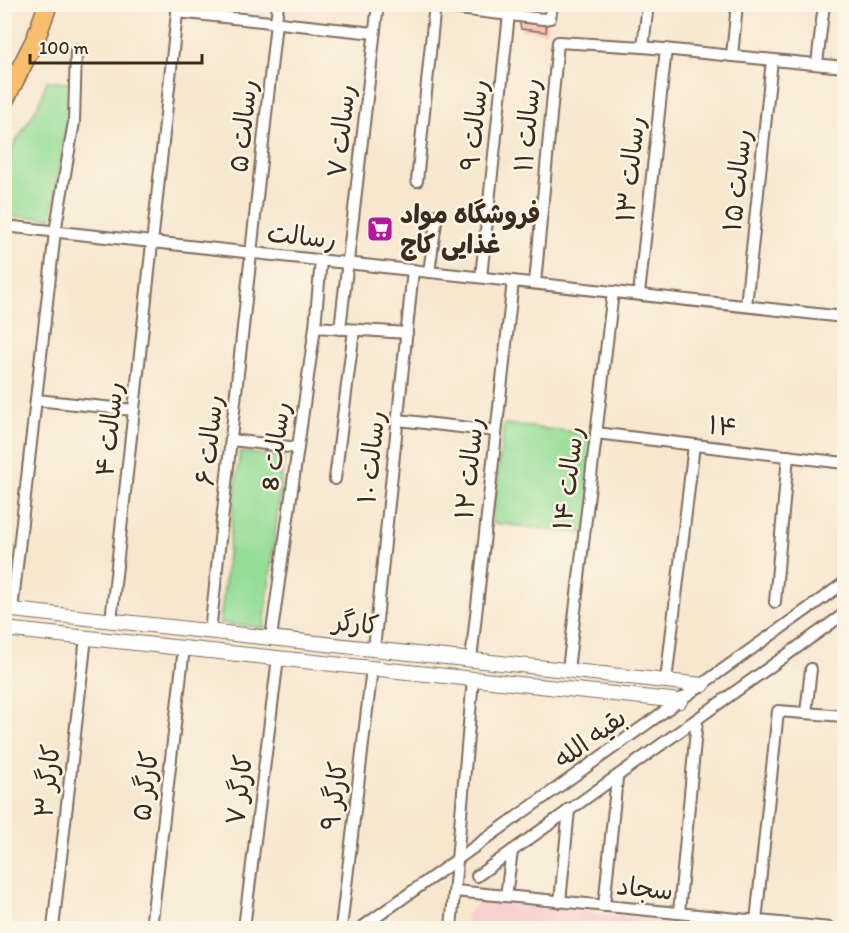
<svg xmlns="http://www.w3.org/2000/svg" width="849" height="933" font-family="Itim,'Playpen Sans Arabic',sans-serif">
  <rect width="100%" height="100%" fill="#fcf5e5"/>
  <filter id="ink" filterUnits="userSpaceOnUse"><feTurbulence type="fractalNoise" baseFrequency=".0167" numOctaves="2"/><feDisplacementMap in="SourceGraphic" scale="12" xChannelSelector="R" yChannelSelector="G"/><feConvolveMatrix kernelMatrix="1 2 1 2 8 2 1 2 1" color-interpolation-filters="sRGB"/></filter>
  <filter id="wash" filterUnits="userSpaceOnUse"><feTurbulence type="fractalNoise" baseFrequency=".008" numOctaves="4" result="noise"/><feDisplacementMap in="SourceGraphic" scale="24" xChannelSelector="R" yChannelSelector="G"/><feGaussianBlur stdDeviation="1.35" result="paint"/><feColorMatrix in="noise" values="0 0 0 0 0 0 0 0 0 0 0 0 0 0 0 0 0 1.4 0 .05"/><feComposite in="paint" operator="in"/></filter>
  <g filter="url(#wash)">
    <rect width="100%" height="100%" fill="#f7e7cf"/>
    <!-- built -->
    <polygon fill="#f7d0cf" points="480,902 488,902 738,928 465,928 468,913"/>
    <!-- green -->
    <g fill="#95dd97" stroke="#68845a" stroke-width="1.5">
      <polygon points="47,81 74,84 51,218 5,216 5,192 12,148 38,106"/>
      <polygon points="504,424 601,435 590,534 492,523"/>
      <polygon points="240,452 284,457 264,628 220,623"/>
    </g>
    <g id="blocks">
      <!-- building -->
      <polygon fill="#f5aea0" points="519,19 547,21 546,32 521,29"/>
    </g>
  </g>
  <g filter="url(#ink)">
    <use href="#blocks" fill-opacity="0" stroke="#7d6c5c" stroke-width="1.5"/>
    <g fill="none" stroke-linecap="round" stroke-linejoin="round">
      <defs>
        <g id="minor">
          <polyline points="435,6 543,19 550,18 552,4"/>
          <polyline points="177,12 374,33"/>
          <polyline points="643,47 648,4"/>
          <polyline points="732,56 737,4"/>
          <polyline points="817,64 824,4"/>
          <polyline points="417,181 435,4"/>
          <polyline points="4,226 844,317"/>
          <polyline points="429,272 437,215"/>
          <polyline points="481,277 509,14"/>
          <polyline points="535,283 558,42 643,47 844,67"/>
          <polyline points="639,294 666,49"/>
          <polyline points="746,306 772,60"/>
          <polyline points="315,327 407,333"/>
          <polyline points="340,329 378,4"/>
          <polyline points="36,400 134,410"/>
          <polyline points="398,420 496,431"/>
          <polyline points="596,433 844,463"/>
          <polyline points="232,440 298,448"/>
          <polyline points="335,479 354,330"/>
          <polyline points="775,602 788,456"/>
          <polyline points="12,610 55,232 74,122 76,50"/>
          <polyline points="111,621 178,4"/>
          <polyline points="210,632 278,4"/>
          <polyline points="271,638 315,327 321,260"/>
          <polyline points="374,649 413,270"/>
          <polyline points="471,660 513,281"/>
          <polyline points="568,670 613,292"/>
          <polyline points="666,681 694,445"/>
          <polyline points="806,713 811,669"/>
          <polyline points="477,876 844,614"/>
          <polyline points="455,891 830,928"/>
          <polyline points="506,896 512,851"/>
          <polyline points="560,902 569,809"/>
          <polyline points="604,906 617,778"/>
          <polyline points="679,913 697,719"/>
          <polyline points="756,921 778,711 844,716"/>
          <polyline points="53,928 86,637"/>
          <polyline points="151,928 184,648"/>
          <polyline points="244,928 278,658"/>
          <polyline points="341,928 372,668"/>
          <polyline points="361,928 844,583"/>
          <polyline points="451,928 473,679"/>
        </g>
        <g id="tertiary">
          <polyline points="4,609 703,685"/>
          <polyline points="4,629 680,701"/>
        </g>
        <polyline id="primary" points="4,101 36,38 48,4"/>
      </defs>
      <!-- minor casing -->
      <use href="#minor" stroke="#7d6c5c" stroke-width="14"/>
      <!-- tertiary casing -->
      <use href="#tertiary" stroke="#7d6c5c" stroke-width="16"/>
      <!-- primary casing -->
      <use href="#primary" stroke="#7d6c5c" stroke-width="21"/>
      <!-- minor -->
      <use href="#minor" stroke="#fff" stroke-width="10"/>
      <!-- tertiary -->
      <use href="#tertiary" stroke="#fff" stroke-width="14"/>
      <!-- primary -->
      <use href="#primary" stroke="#f9be6d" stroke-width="18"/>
    </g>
  </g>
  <!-- icons -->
  <defs>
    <symbol id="supermarket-square" viewBox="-11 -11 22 22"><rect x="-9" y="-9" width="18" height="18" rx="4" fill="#b5179e" stroke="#fcf5e5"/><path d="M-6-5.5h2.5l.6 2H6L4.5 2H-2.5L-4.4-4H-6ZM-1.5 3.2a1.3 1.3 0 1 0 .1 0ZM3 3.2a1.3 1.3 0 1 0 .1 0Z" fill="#fff"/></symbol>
  </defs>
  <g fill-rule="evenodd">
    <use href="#supermarket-square" x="365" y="214" width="30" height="30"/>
  </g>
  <g text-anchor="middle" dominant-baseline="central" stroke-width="5" stroke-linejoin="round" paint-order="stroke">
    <!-- street labels -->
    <g font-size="26" fill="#3b2a1e" stroke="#fcf5e5">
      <text transform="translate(474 125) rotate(-84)">رسالت ۹</text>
      <text transform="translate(527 125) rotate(-85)">رسالت ۱۱</text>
      <text transform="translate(243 126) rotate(-84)">رسالت ۵</text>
      <text transform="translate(341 131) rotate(-84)">رسالت ۷</text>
      <text transform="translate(630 169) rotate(-84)">رسالت ۱۳</text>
      <text transform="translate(737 180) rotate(-84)">رسالت ۱۵</text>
      <text transform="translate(302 236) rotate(6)">رسالت</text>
      <text transform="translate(723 426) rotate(7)">۱۴</text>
      <text transform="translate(109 429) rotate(-84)">رسالت ۴</text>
      <text transform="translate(209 440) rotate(-84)">رسالت ۶</text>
      <text transform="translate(275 446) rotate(-82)">رسالت 8</text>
      <text transform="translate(371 457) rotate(-84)">رسالت ۱۰</text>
      <text transform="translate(469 468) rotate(-84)">رسالت ۱۲</text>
      <text transform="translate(568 478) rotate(-83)">رسالت ۱۴</text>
      <text transform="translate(356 623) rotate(6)">کارگر</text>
      <text transform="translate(590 738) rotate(-36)">بقیه الله</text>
      <text transform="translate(47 781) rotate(-84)">کارگر ۳</text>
      <text transform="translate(145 786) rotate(-83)">کارگر ۵</text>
      <text transform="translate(239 790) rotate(-83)">کارگر ۷</text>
      <text transform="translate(334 796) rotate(-83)">کارگر ۹</text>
      <text transform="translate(645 888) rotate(6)">سجاد</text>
    </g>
    <!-- poi labels -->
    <g font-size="26" font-weight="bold" fill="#3b2a1e" stroke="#fcf5e5" text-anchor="start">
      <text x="400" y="214">فروشگاه مواد<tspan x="400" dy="30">غذایی کاج</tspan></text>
    </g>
  </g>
  <!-- margin -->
  <rect width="849" height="933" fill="none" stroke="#fcf5e5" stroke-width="24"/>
  <!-- scale -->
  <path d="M30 54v9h172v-9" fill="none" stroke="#3b2a1e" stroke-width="3"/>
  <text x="39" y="54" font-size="18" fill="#3b2a1e" stroke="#fcf5e5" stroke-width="4.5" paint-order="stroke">100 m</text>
</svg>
